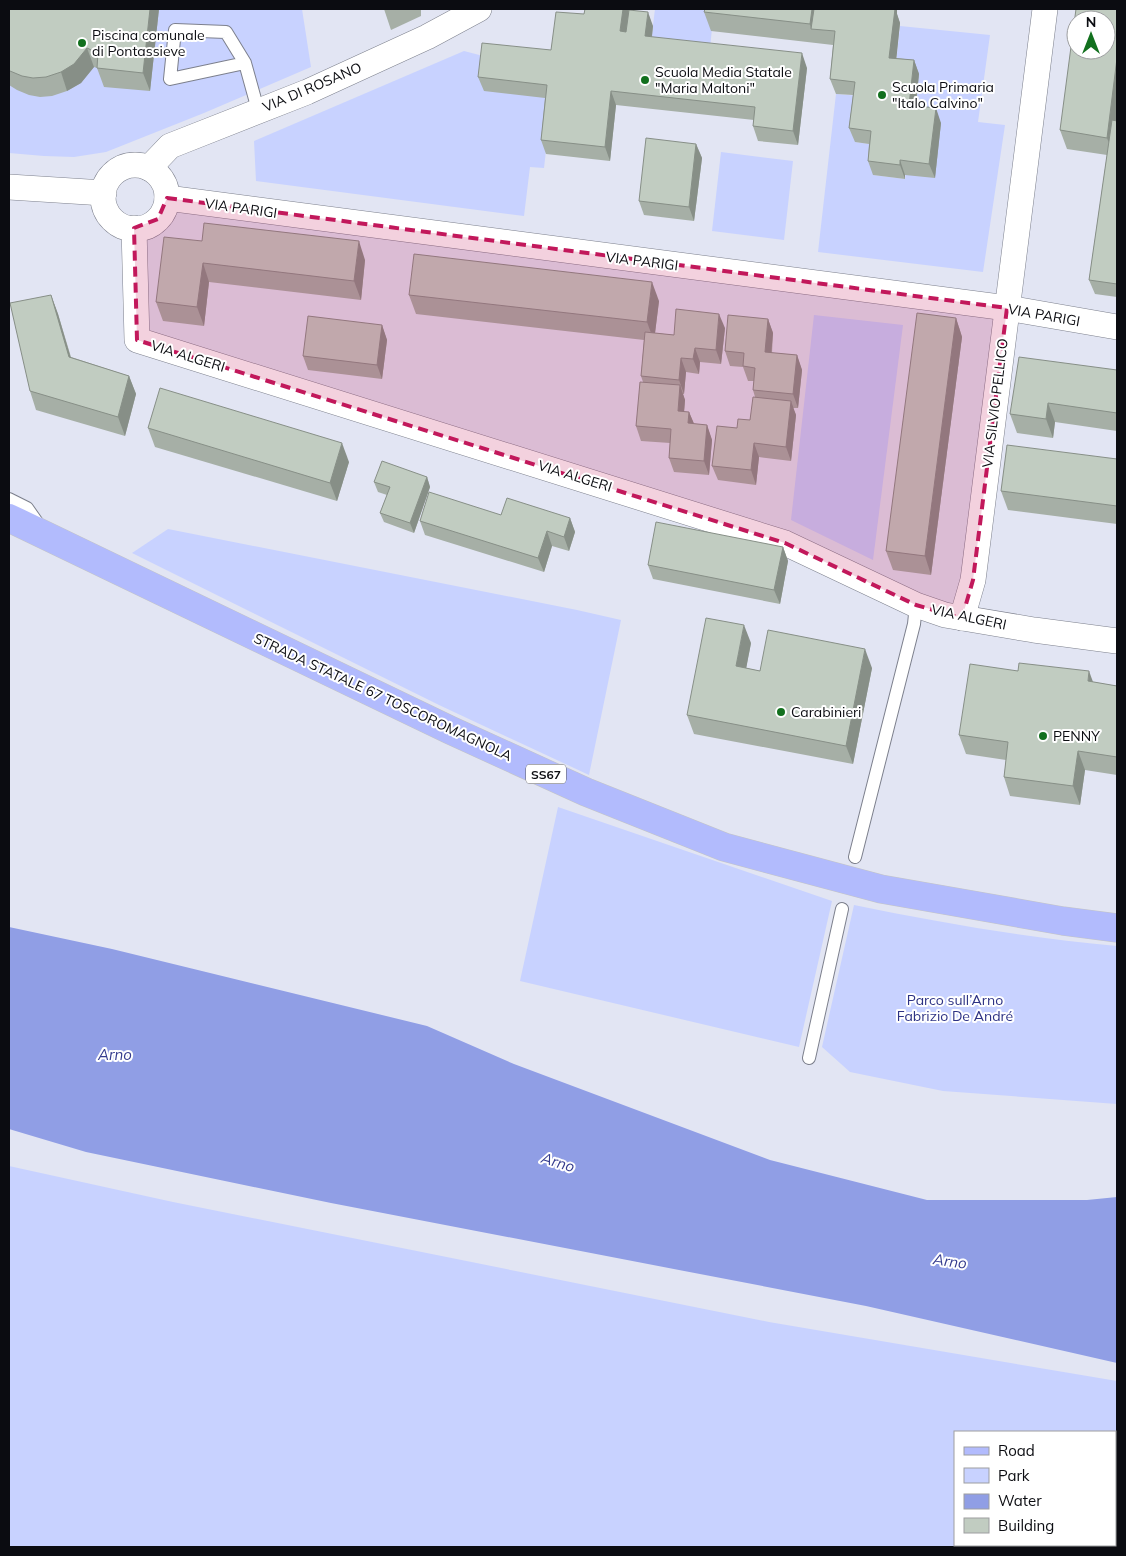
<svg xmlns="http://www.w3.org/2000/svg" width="1126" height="1556" font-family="Mulish,sans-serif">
  <rect width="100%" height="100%" fill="#e2e5f3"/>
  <!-- green -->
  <g fill="#c8d2ff" fill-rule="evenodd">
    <polygon points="9,9 302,9 311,67 204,113 106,152 74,157 44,156 9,153"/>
    <polygon points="655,9 714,9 710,48 651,41"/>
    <polygon points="900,26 990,35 978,122 1005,125 983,272 818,252 836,94 860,96 855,142 876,145 873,175 905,179 914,119 895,72"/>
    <polygon points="464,51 487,57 552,99 544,168 530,167 524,216 256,181 254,141"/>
    <polygon points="721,152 793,161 784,240 712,231"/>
    <polygon points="814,315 903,325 873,560 791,520"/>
    <polygon points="168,529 577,610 621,620 589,775 439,705 132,553"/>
    <polygon points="558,807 832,901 799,1047 520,981"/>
    <path d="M854,905C941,923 1029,938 1117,946V1104L943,1091L850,1072L822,1047Z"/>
    <path d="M9,1166L173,1202L769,1322L1117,1381V1547H9ZM955,1432H1115V1545H955Z"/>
  </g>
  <!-- water -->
  <polygon fill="#909ee5" points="9,927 112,949 427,1026 514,1064 770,1160 927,1200 1087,1200 1117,1197 1117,1363 866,1306 331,1203 86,1152 9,1129"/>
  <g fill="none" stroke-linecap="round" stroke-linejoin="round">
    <defs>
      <g id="service">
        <polyline points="245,63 170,79 175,30 226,32 245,63 258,110"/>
        <polyline points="9,499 27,508 41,528"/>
        <polyline points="855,857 914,624 916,605"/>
        <polyline points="809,1058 842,909"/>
      </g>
      <g id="minor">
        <circle cx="135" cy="197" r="32"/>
        <polyline points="149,168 170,146 307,92 427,37 479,9"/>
        <polyline points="9,187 104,193"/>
        <polyline points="167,198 1007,308 1117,327"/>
        <polyline points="134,228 137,340 785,543 916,605 945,615 1034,630 1117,641"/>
        <polyline points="962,618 973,580 1045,9"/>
      </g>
      <polyline id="primary" points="9,518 450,730 586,792 724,847 881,889 1063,921 1117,928"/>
    </defs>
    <!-- service casing -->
    <use href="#service" stroke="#7d808d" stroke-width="14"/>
    <!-- minor casing -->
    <use href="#minor" stroke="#7d808d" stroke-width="26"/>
    <!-- primary casing -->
    <use href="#primary" stroke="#c4c5c6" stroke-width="29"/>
    <!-- service -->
    <use href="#service" stroke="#fff" stroke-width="12"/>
    <!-- minor -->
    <use href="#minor" stroke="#fff" stroke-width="25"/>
    <!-- primary -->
    <use href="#primary" stroke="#b2bbfd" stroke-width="28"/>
  </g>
  <!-- wall -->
  <g fill="#a6afa6">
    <polygon points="9,9 159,9 150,91 104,87 97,68 94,67 81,83 67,91 52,96 40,97 29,95 17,90 9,85"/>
    <polygon points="313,9 338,9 314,10"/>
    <polygon points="384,9 421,9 421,16 391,30"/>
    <polygon points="585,9 629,9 629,10 653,26 652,37 807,68 798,145 758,141 753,126 754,120 616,105 610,161 546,154 541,140 545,98 484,91 478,77 551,50 584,14"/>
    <polygon points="705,9 897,9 897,14 900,23 896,58 914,60 919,74 916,106 941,123 935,178 905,175 905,179 873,175 868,161 869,144 855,142 849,128 853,95 836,94 830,79 833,45 711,31 704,12"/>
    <polygon points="1117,9 1117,297 1095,294 1089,280 1107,155 1067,149 1060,130"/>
    <polygon points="696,144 702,158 694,221 644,215 639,201"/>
    <polygon points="202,241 365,260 361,300 209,282 204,326 163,321 156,302"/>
    <polygon points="51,295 58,314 71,357 129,376 136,394 125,436 36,410 30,391"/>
    <polygon points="409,295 659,301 655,333 674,335 725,328 721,364 700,362 699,374 686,372 684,394 683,394 685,400 684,412 689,412 694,424 707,425 712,440 709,475 674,472 669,458 670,443 641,441 636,426 643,382 641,376 644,340 416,314"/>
    <polygon points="956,318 962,337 931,575 893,570 886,551"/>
    <polygon points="768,319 773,333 772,353 797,355 802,370 798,408 793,408 796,415 791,461 759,457 756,485 718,480 712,466 737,428 750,420 755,397 753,390 754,381 748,381 743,367 730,366 725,351"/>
    <polygon points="382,325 387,340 382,379 308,370 303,356"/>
    <polygon points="1117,370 1117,431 1055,422 1053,438 1017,433 1010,414"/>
    <polygon points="148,428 349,462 337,501 155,447"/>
    <polygon points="1117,459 1117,524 1008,510 1001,491"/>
    <polygon points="427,477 430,487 414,533 384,522 380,513 387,495 378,492 374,482"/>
    <polygon points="501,515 570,518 575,532 569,551 552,546 544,572 425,535 420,521"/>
    <polygon points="783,547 788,561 780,604 653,579 648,565"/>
    <polygon points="751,643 746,668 760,671 872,668 853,764 694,734 687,715"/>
    <polygon points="1093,682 1117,686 1117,775 1085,770 1080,805 1010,796 1004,777 1006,760 966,754 959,735"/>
  </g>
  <!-- shaded-wall -->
  <g fill="#878f87">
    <polygon points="150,9 159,9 150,91 143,73"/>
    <polygon points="623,9 629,9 625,46 620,31"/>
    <polygon points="812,9 821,9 811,29 810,24"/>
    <polygon points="890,9 897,9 897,14 900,23 895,72 889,58"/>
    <polygon points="648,12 653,26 650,51 645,36"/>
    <polygon points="87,48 94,67 81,83 67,91 61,72"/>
    <polygon points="802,53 807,68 798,145 793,131"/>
    <polygon points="1117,58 1117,131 1114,156 1107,138"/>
    <polygon points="914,60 919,74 914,119 909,105"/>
    <polygon points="611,91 616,105 610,161 605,147"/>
    <polygon points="936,108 941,123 935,178 929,164"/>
    <polygon points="696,144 702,158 694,221 689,207"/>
    <polygon points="900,160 905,175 905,179 900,165"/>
    <polygon points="359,241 365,260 361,300 354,281"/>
    <polygon points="203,263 209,282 204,326 197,307"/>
    <polygon points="652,282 659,301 654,341 647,322"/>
    <polygon points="51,295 58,314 76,376 69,357"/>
    <polygon points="719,314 725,328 721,364 716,350"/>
    <polygon points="956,318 962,337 931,575 925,556"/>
    <polygon points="768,319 773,333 770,367 765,352"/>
    <polygon points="382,325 387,340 382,379 377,365"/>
    <polygon points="695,348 700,362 699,374 693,359"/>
    <polygon points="797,355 802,370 798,408 793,394"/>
    <polygon points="681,358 686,372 684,394 679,380"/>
    <polygon points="129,376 136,394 125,436 118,417"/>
    <polygon points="680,385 685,400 683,425 678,411"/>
    <polygon points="791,401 796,415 791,461 786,447"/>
    <polygon points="1048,403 1055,422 1053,438 1046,419"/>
    <polygon points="689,412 695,426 688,423"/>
    <polygon points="707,425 712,440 709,475 704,461"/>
    <polygon points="342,443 349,462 337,501 330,483"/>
    <polygon points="754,443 759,457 756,485 751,470"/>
    <polygon points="427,477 430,487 414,533 410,523"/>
    <polygon points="570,518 575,532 569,551 564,537"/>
    <polygon points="547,531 552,546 544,572 538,558"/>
    <polygon points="783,547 788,561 780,604 774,590"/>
    <polygon points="744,625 751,643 743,685 736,666"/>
    <polygon points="865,649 872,668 853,764 846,746"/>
    <polygon points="1089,671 1096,690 1088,681"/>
    <polygon points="1078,751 1085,770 1080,805 1073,786"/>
  </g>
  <!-- building -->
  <g fill="#c1ccc1" stroke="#878f87" fill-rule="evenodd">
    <polygon points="9,9 150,9 143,73 97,68 98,53 87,48 74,64 61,72 46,77 33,78 22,76 10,71 9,71"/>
    <polygon points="585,9 623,9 620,31 626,32 629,10 648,12 645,36 802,53 793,131 753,126 755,107 611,91 605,147 541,140 547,85 478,77 482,43 551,50 556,12 584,14"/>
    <polygon points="705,9 812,9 810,24 704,12"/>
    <polygon points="814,9 895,9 889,58 914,60 909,105 936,108 929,164 900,160 900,165 868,161 871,131 849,128 855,82 830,79 835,31 811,29"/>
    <path d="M1076,9H1117V58L1107,138L1060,130ZM1076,20H1106V50H1076Z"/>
    <polygon points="1112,120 1117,121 1117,284 1089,280"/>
    <polygon points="646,138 696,144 689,207 639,201"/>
    <polygon points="204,223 359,241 354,281 203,263 197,307 156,302 164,237 202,241"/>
    <polygon points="414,254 652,282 647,322 409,295"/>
    <polygon points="51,295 69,357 129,376 118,417 30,391 10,303"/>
    <polygon points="676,309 719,314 716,350 695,348 693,359 681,358 679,380 641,376 645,332 674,335"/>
    <polygon points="917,313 956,318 925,556 886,551"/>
    <polygon points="728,315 768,319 765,352 797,355 793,394 753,390 755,368 743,366 744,353 725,351"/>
    <polygon points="308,316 382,325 377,365 303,356"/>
    <polygon points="1019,357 1117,370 1117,413 1048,403 1046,419 1010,414"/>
    <polygon points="640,382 680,385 678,411 689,412 688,423 707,425 704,461 669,458 671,429 636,426"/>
    <polygon points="160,388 342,443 330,483 148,428"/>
    <polygon points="753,397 791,401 786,447 754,443 751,470 712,466 717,426 737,428 738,419 750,420"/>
    <polygon points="1007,445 1117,459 1117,506 1001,491"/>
    <polygon points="382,461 427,477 410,523 380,513 390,487 374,482"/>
    <polygon points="429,492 501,515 507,498 570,518 564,537 547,531 538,558 420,521"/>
    <polygon points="656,522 783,547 774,590 648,565"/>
    <polygon points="706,618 744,625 736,666 760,671 768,630 865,649 846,746 687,715"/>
    <polygon points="1019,663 1089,671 1088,681 1117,686 1117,757 1078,751 1073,786 1004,777 1008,742 959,735 970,664 1018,671"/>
  </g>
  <!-- marked area -->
  <path fill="#c2185b" fill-opacity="0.2" stroke="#c2185b" stroke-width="4" stroke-dasharray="10 6" stroke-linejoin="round" d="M167,198L1007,308L973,580L962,618L916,605L785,543L137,340L134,228L158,219Z"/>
  <!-- markers -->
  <g fill="#12701e" stroke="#fff" stroke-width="2">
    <circle cx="82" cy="43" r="5"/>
    <circle cx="645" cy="80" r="5"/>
    <circle cx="882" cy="95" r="5"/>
    <circle cx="781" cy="712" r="5"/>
    <circle cx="1043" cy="736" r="5"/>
  </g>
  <g text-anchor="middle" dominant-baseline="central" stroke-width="4" stroke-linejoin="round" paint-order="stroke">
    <!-- shield labels -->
    <rect fill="#fff" stroke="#545558" stroke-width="1" x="526" y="764.5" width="40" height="19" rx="4"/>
    <g font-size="12" font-weight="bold" fill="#0b0c11">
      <text x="546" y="774">SS67</text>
    </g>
    <!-- poi labels -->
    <g font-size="14" fill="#0b0c11" stroke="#fff" text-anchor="start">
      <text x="92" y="35">Piscina comunale<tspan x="92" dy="16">di Pontassieve</tspan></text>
      <text x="655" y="72">Scuola Media Statale<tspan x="655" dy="16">"Maria Maltoni"</tspan></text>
      <text x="892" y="87">Scuola Primaria<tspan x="892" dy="16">"Italo Calvino"</tspan></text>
      <text x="791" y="712">Carabinieri</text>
      <text x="1053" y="736">PENNY</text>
    </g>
    <!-- street labels -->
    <g font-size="14" fill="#0b0c11" stroke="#fff">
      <text transform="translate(312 87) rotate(-23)">VIA DI ROSANO</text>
      <text transform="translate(241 208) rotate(8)">VIA PARIGI</text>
      <text transform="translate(642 261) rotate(7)">VIA PARIGI</text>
      <text transform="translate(1044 315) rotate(10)">VIA PARIGI</text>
      <text transform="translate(188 356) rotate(17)">VIA ALGERI</text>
      <text transform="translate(995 403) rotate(-83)">VIA SILVIO PELLICO</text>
      <text transform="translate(575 476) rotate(17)">VIA ALGERI</text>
      <text transform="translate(969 617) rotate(12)">VIA ALGERI</text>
      <text transform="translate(383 697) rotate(25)">STRADA STATALE 67 TOSCOROMAGNOLA</text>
    </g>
    <!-- park labels -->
    <g font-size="14" fill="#2d3284" stroke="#fff">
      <text x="955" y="1000">Parco sull’Arno<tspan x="955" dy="16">Fabrizio De André</tspan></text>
    </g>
    <!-- water labels -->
    <g font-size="15" font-style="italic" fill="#343b8e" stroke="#fff">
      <text x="115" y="1054">Arno</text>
      <text transform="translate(558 1162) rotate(17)">Arno</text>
      <text transform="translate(950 1261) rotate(8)">Arno</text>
    </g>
  </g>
  <!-- border -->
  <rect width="1126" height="1556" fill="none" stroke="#0b0c11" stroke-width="20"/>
  <!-- legend -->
  <rect x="954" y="1431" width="162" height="115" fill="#ffffff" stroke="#9d9ea0"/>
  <rect x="964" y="1447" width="25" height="8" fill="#b2bbfd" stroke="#9d9ea0"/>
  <text x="998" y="1456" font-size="15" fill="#0b0c11">Road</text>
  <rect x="964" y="1468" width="25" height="15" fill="#c8d2ff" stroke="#9d9ea0"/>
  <text x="998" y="1481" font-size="15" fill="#0b0c11">Park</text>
  <rect x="964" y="1494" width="25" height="15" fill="#909ee5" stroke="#9d9ea0"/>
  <text x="998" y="1506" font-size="15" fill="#0b0c11">Water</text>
  <rect x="964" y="1518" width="25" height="15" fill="#c1ccc1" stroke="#9d9ea0"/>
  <text x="998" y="1531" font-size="15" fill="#0b0c11">Building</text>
  <!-- north arrow -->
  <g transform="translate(1091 35)"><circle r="24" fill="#ffffff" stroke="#9d9ea0"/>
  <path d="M0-4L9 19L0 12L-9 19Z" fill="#12701e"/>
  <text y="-8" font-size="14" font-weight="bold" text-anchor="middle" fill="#0b0c11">N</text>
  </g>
</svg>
